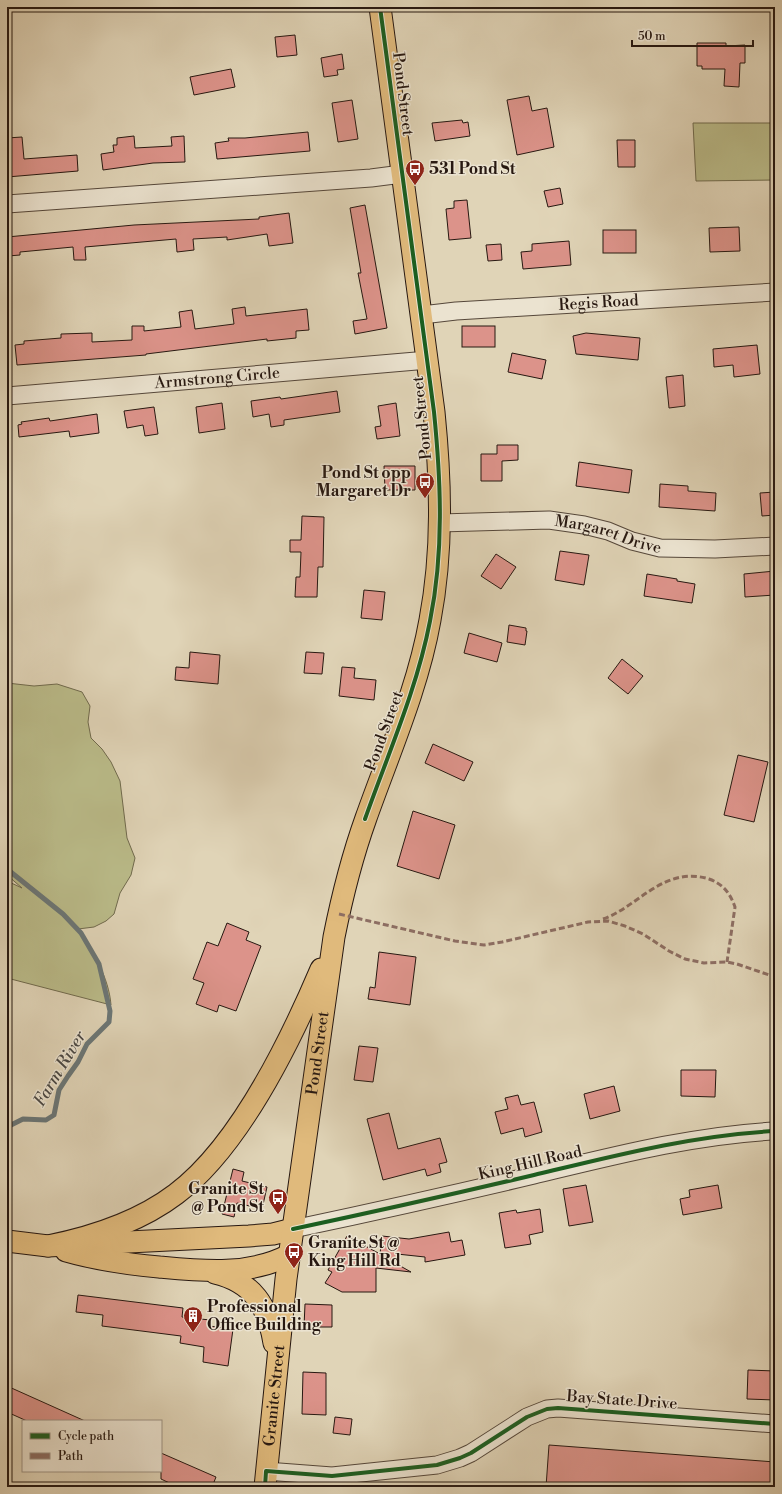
<svg xmlns="http://www.w3.org/2000/svg" width="782" height="1494" font-family="'Libre Bodoni',serif">
  <rect width="100%" height="100%" fill="#e0d4b7"/>
  <filter id="stains"><feTurbulence type="fractalNoise" baseFrequency=".005" numOctaves="4"/><feColorMatrix values="0 0 0 0 .2 0 0 0 0 .09 0 0 0 0 .02 0 0 0 .5 -.17"/></filter>
  <radialGradient id="worn" r=".72"><stop offset=".6" stop-color="#630" stop-opacity="0"/><stop offset="1" stop-color="#630" stop-opacity=".3"/></radialGradient>
  <!-- green -->
  <g fill="#babb89" stroke="#706a4d">
    <polygon points="693,123 775,123 775,180 696,181"/>
    <path d="M7,683L34,686L57,684L82,692L90,706L88,722L91,738L102,749L111,762L120,781L127,838L135,858L131,875L120,893L114,914L106,921L94,927L78,929C93,951 109,978 111,1005L7,978V881L22,888L7,875Z"/>
  </g>
  <g fill="none" stroke-linecap="round" stroke-linejoin="round">
    <!-- stream -->
    <polyline stroke="#6b7676" stroke-width="5" points="7,869 63,914 81,933 99,964 110,1011 109,1022 87,1044 78,1062 68,1076 59,1090 54,1115 46,1120 23,1119 7,1127"/>
  </g>
  <!-- building -->
  <g fill="#dc938a" stroke="#271811">
    <polygon points="295,35 297,55 277,57 275,37"/>
    <polygon points="697,43 726,43 726,46 745,45 745,63 740,63 739,87 724,86 725,69 702,69 702,66 697,66"/>
    <polygon points="342,54 344,69 337,70 338,75 324,77 321,58"/>
    <polygon points="231,69 235,87 194,95 190,77"/>
    <polygon points="529,96 532,111 547,108 554,147 517,155 507,100"/>
    <polygon points="352,100 358,139 338,142 332,103"/>
    <polygon points="462,120 463,123 468,122 470,136 435,141 432,123"/>
    <polygon points="308,132 310,151 217,159 215,143 229,141 228,138 245,138"/>
    <polygon points="134,136 135,148 172,146 171,137 184,136 185,162 153,163 103,170 101,154 114,152 113,145 117,145 117,138"/>
    <polygon points="22,137 24,159 77,155 78,171 7,177 7,138"/>
    <polygon points="617,140 635,140 635,167 618,167"/>
    <polygon points="560,188 563,204 548,207 544,191"/>
    <polygon points="467,200 471,238 449,240 446,209 454,208 454,201"/>
    <polygon points="365,205 387,328 355,334 353,321 367,319 358,273 361,273 350,208"/>
    <polygon points="289,213 293,243 269,246 267,234 227,240 227,237 193,239 194,250 177,252 176,239 85,247 86,260 74,260 73,247 20,252 20,255 8,256 7,237 134,225 259,219 259,217"/>
    <polygon points="739,227 740,251 710,252 709,228"/>
    <rect x="603" y="230" width="33" height="23"/>
    <polygon points="569,241 571,265 523,269 521,252 532,251 532,244"/>
    <polygon points="501,244 502,260 488,261 486,245"/>
    <polygon points="245,307 246,316 307,309 309,330 296,331 296,338 267,341 267,339 146,354 146,355 17,365 15,345 24,344 24,341 61,338 61,334 92,333 92,342 132,340 132,326 144,326 144,331 181,327 179,312 192,310 195,329 234,324 232,309"/>
    <rect x="462" y="326" width="33" height="21"/>
    <polygon points="586,333 640,338 638,360 576,354 573,336"/>
    <polygon points="757,345 760,374 734,377 733,365 714,367 713,349"/>
    <polygon points="512,353 546,360 542,379 508,372"/>
    <polygon points="683,375 685,406 669,408 666,377"/>
    <polygon points="337,391 340,412 284,420 284,425 271,427 269,414 253,417 251,401 280,397 281,399"/>
    <polygon points="222,403 225,429 199,433 196,407"/>
    <polygon points="396,403 400,436 377,439 375,427 381,426 378,406"/>
    <polygon points="154,407 158,434 145,436 143,425 127,428 124,411"/>
    <polygon points="97,414 99,433 70,437 69,431 19,437 18,425 22,424 21,422 49,418 50,421"/>
    <polygon points="497,445 518,445 518,460 502,461 502,481 481,481 481,454 497,454"/>
    <polygon points="579,462 632,470 629,493 576,486"/>
    <polygon points="384,466 415,466 415,490 385,490"/>
    <polygon points="660,484 688,486 688,491 716,493 715,511 659,507"/>
    <polygon points="775,492 775,515 762,516 760,493"/>
    <polygon points="302,516 324,517 323,567 318,567 317,597 295,597 296,577 300,577 301,552 290,552 290,540 301,540"/>
    <polygon points="560,551 589,555 584,585 555,580"/>
    <polygon points="496,554 516,567 501,589 481,576"/>
    <polygon points="775,571 775,595 745,597 744,574"/>
    <polygon points="647,574 677,579 677,581 695,584 692,603 644,596"/>
    <polygon points="364,590 385,592 382,620 361,618"/>
    <polygon points="509,625 526,628 526,631 527,631 525,645 507,642"/>
    <polygon points="469,633 502,643 497,662 464,653"/>
    <polygon points="190,652 220,655 218,684 175,680 176,667 189,668"/>
    <polygon points="306,652 324,653 322,674 304,673"/>
    <polygon points="622,659 643,676 628,694 608,678"/>
    <polygon points="342,667 355,668 354,678 376,680 374,700 339,696"/>
    <polygon points="433,744 473,762 464,781 425,763"/>
    <polygon points="738,755 768,762 754,822 724,815"/>
    <polygon points="413,811 455,825 439,879 397,866"/>
    <polygon points="227,923 249,932 246,940 261,946 236,1011 219,1005 217,1012 196,1004 204,983 193,979 207,942 218,946"/>
    <polygon points="379,952 416,957 410,1005 368,999 370,987 375,988"/>
    <polygon points="359,1046 378,1048 373,1082 354,1080"/>
    <polygon points="681,1070 716,1070 715,1097 681,1096"/>
    <polygon points="614,1086 620,1111 590,1119 584,1094"/>
    <polygon points="518,1095 521,1105 534,1102 542,1132 525,1137 523,1128 501,1134 495,1112 508,1109 505,1098"/>
    <polygon points="389,1113 398,1149 440,1138 447,1162 439,1164 441,1172 427,1176 425,1169 383,1180 367,1119"/>
    <polygon points="233,1169 244,1172 242,1181 267,1187 262,1209 237,1203 234,1217 222,1214"/>
    <polygon points="586,1185 593,1222 569,1226 563,1189"/>
    <polygon points="718,1185 722,1208 683,1215 680,1199 690,1197 689,1190"/>
    <polygon points="540,1209 543,1232 529,1235 531,1244 505,1248 499,1213 516,1210 517,1213"/>
    <polygon points="449,1232 451,1242 462,1240 465,1255 425,1262 425,1257 397,1254 395,1263 411,1272 376,1268 376,1292 342,1292 325,1283 332,1272 328,1270 347,1236 380,1254 382,1236 409,1239"/>
    <polygon points="78,1295 183,1308 182,1317 210,1320 209,1326 233,1329 228,1366 203,1362 204,1347 180,1343 181,1336 102,1326 103,1315 76,1312"/>
    <polygon points="305,1304 332,1305 332,1327 304,1327"/>
    <polygon points="748,1370 775,1371 775,1400 747,1399"/>
    <polygon points="303,1372 326,1373 326,1415 302,1414"/>
    <polygon points="7,1386 85,1421 27,1421 7,1412"/>
    <polygon points="335,1417 352,1419 350,1435 333,1433"/>
    <polygon points="549,1445 775,1462 775,1487 546,1487"/>
    <polygon points="161,1453 216,1477 212,1487 178,1487 161,1479"/>
  </g>
  <g fill="none" stroke-linecap="round" stroke-linejoin="round">
    <defs>
      <g id="minor">
        <polyline points="7,204 371,178 402,174"/>
        <path id="s1" d="M422,315L456,311L775,292"/>
        <path id="s2" d="M7,396L428,360"/>
        <path id="s3" d="M440,523L549,520L584,525L608,531L632,541L660,548L715,549L775,546"/>
        <path d="M293,1229C373,1212 454,1194 534,1175C613,1156 694,1135 775,1131"/>
        <polyline points="266,1471 332,1476 437,1465 460,1458 471,1453 527,1417 547,1409 558,1408 775,1424"/>
      </g>
      <g id="major">
        <polyline points="7,1241 48,1246 249,1236 273,1234 293,1229"/>
        <path d="M48,1246C93,1237 139,1222 176,1194C240,1146 290,1042 321,969"/>
        <path d="M66,1251C97,1260 127,1264 159,1267C202,1271 249,1276 289,1255"/>
        <path d="M215,1273C253,1282 268,1306 274,1343"/>
        <path id="s4" d="M265,1487L286,1279L334,937C342,897 352,857 366,818C389,753 418,688 430,620C443,551 441,482 434,412L380,7"/>
      </g>
    </defs>
    <!-- minor casing -->
    <use href="#minor" stroke="#55473a" stroke-width="19"/>
    <!-- major casing -->
    <use href="#major" stroke="#271811" stroke-width="23"/>
    <!-- minor -->
    <use href="#minor" stroke="#ebe3d0" stroke-width="17"/>
    <!-- major -->
    <use href="#major" stroke="#e0ba7c" stroke-width="21"/>
    <!-- quiet -->
    <g stroke="#8d6e63" stroke-width="3" stroke-dasharray="6 3" stroke-linecap="butt">
      <polyline points="339,914 455,941 484,945 502,942 588,922 608,921 625,926 643,934 669,951 685,959 704,963 727,962 737,964 775,977"/>
      <path d="M603,919C638,907 664,865 709,879C723,884 730,893 735,907L727,962"/>
    </g>
    <defs>
      <g id="cycleway">
        <path d="M365,819C388,754 417,689 430,621C444,552 441,482 434,412L380,7"/>
        <path d="M293,1229C373,1212 454,1194 534,1175C613,1156 694,1135 775,1131"/>
        <polyline points="265,1487 266,1471 332,1476 437,1465 460,1458 471,1453 527,1417 547,1409 558,1408 775,1424"/>
      </g>
    </defs>
    <!-- cycleway casing -->
    <use href="#cycleway" stroke="#ebe3d0" stroke-width="6"/>
    <!-- cycleway -->
    <use href="#cycleway" stroke="#1b5e20" stroke-width="4"/>
  </g>
  <!-- icons -->
  <defs>
    <symbol id="bus-pin" viewBox="-11 -11 22 30"><path d="M0 17L-7.5 6A9.5 9.5 0 1 1 7.5 6Z" fill="#8f2418" stroke="#ebe3d0"/><path d="M-5-6H5V4H4V6H2V4H-2V6H-4V4H-5ZM-3.5-4V0h7V-4ZM-3.5 1.2v1.5H-2V1.2ZM2 1.2v1.5H3.5V1.2Z" fill="#fff"/></symbol>
    <symbol id="building-pin" viewBox="-11 -11 22 30"><path d="M0 17L-7.5 6A9.5 9.5 0 1 1 7.5 6Z" fill="#8f2418" stroke="#ebe3d0"/><path d="M-4-6H4V6H1V3H-1V6H-4ZM-2.5-4.3h1.7v1.8h-1.7ZM.8-4.3h1.7v1.8H.8ZM-2.5-1h1.7V.8h-1.7ZM.8-1h1.7V.8H.8Z" fill="#fff"/></symbol>
  </defs>
  <g fill-rule="evenodd">
    <use href="#bus-pin" x="404" y="158" width="22" height="30"/>
    <use href="#bus-pin" x="414" y="471" width="22" height="30"/>
    <use href="#bus-pin" x="267" y="1187" width="22" height="30"/>
    <use href="#bus-pin" x="283" y="1241" width="22" height="30"/>
    <use href="#building-pin" x="182" y="1305" width="22" height="30"/>
  </g>
  <g text-anchor="middle" dominant-baseline="central" stroke-width="3" stroke-linejoin="round" paint-order="stroke">
    <!-- street labels -->
    <g font-size="16" fill="#271811" stroke="#ebe3d0">
      <text transform="translate(403 94) rotate(83)">Pond Street</text>
      <text stroke="none"><textPath href="#s1" startOffset="177">Regis Road</textPath></text>
      <text stroke="none"><textPath href="#s2" startOffset="211">Armstrong Circle</textPath></text>
      <text transform="translate(422 418) rotate(-96)">Pond Street</text>
      <text stroke="none"><textPath href="#s3" startOffset="170">Margaret Drive</textPath></text>
      <text transform="translate(384 731) rotate(-70)">Pond Street</text>
      <text stroke="none"><textPath href="#s4" startOffset="437">Pond Street</textPath></text>
      <text transform="translate(530 1163) rotate(-13)">King Hill Road</text>
      <text stroke="none"><textPath href="#s4" startOffset="92">Granite Street</textPath></text>
      <text transform="translate(622 1400) rotate(4)">Bay State Drive</text>
    </g>
    <!-- poi labels -->
    <g font-size="16" font-weight="bold" fill="#271811" stroke="#ebe3d0" text-anchor="start">
      <text x="429" y="169">531 Pond St</text>
      <text x="411" y="473" text-anchor="end">Pond St opp<tspan x="411" dy="18">Margaret Dr</tspan></text>
      <text x="264" y="1189" text-anchor="end">Granite St<tspan x="264" dy="18">@ Pond St</tspan></text>
      <text x="308" y="1243">Granite St @<tspan x="308" dy="18">King Hill Rd</tspan></text>
      <text x="207" y="1307">Professional<tspan x="207" dy="18">Office Building</tspan></text>
    </g>
    <!-- water labels -->
    <g font-size="17" font-style="italic" fill="#494743" stroke="#ebe3d0">
      <text transform="translate(60 1069) rotate(-59)">Farm River</text>
    </g>
  </g>
  <!-- margin -->
  <rect width="782" height="1494" fill="none" stroke="#e0d4b7" stroke-width="24"/>
  <rect x="8" y="8" width="766" height="1478" fill="none" stroke="#271811" stroke-width="2"/>
  <rect x="12" y="12" width="758" height="1470" fill="none" stroke="#271811"/>
  <!-- legend -->
  <rect x="22" y="1420" width="140" height="52" fill="#ebe3d0" stroke="#9d9284"/>
  <rect x="30" y="1433" width="20" height="6" fill="#1b5e20" stroke="#9d9284"/>
  <text x="58" y="1440" font-size="12" fill="#271811">Cycle path</text>
  <rect x="30" y="1453" width="20" height="6" fill="#8d6e63" stroke="#9d9284"/>
  <text x="58" y="1460" font-size="12" fill="#271811">Path</text>
  <!-- scale -->
  <path d="M632 40v6h121v-6" fill="none" stroke="#271811" stroke-width="2"/>
  <text x="638" y="40" font-size="12" fill="#271811" stroke="#ebe3d0" stroke-width="3" paint-order="stroke">50 m</text>
  <rect width="100%" height="100%" filter="url(#stains)"/>
  <rect width="100%" height="100%" fill="url(#worn)"/>
</svg>
